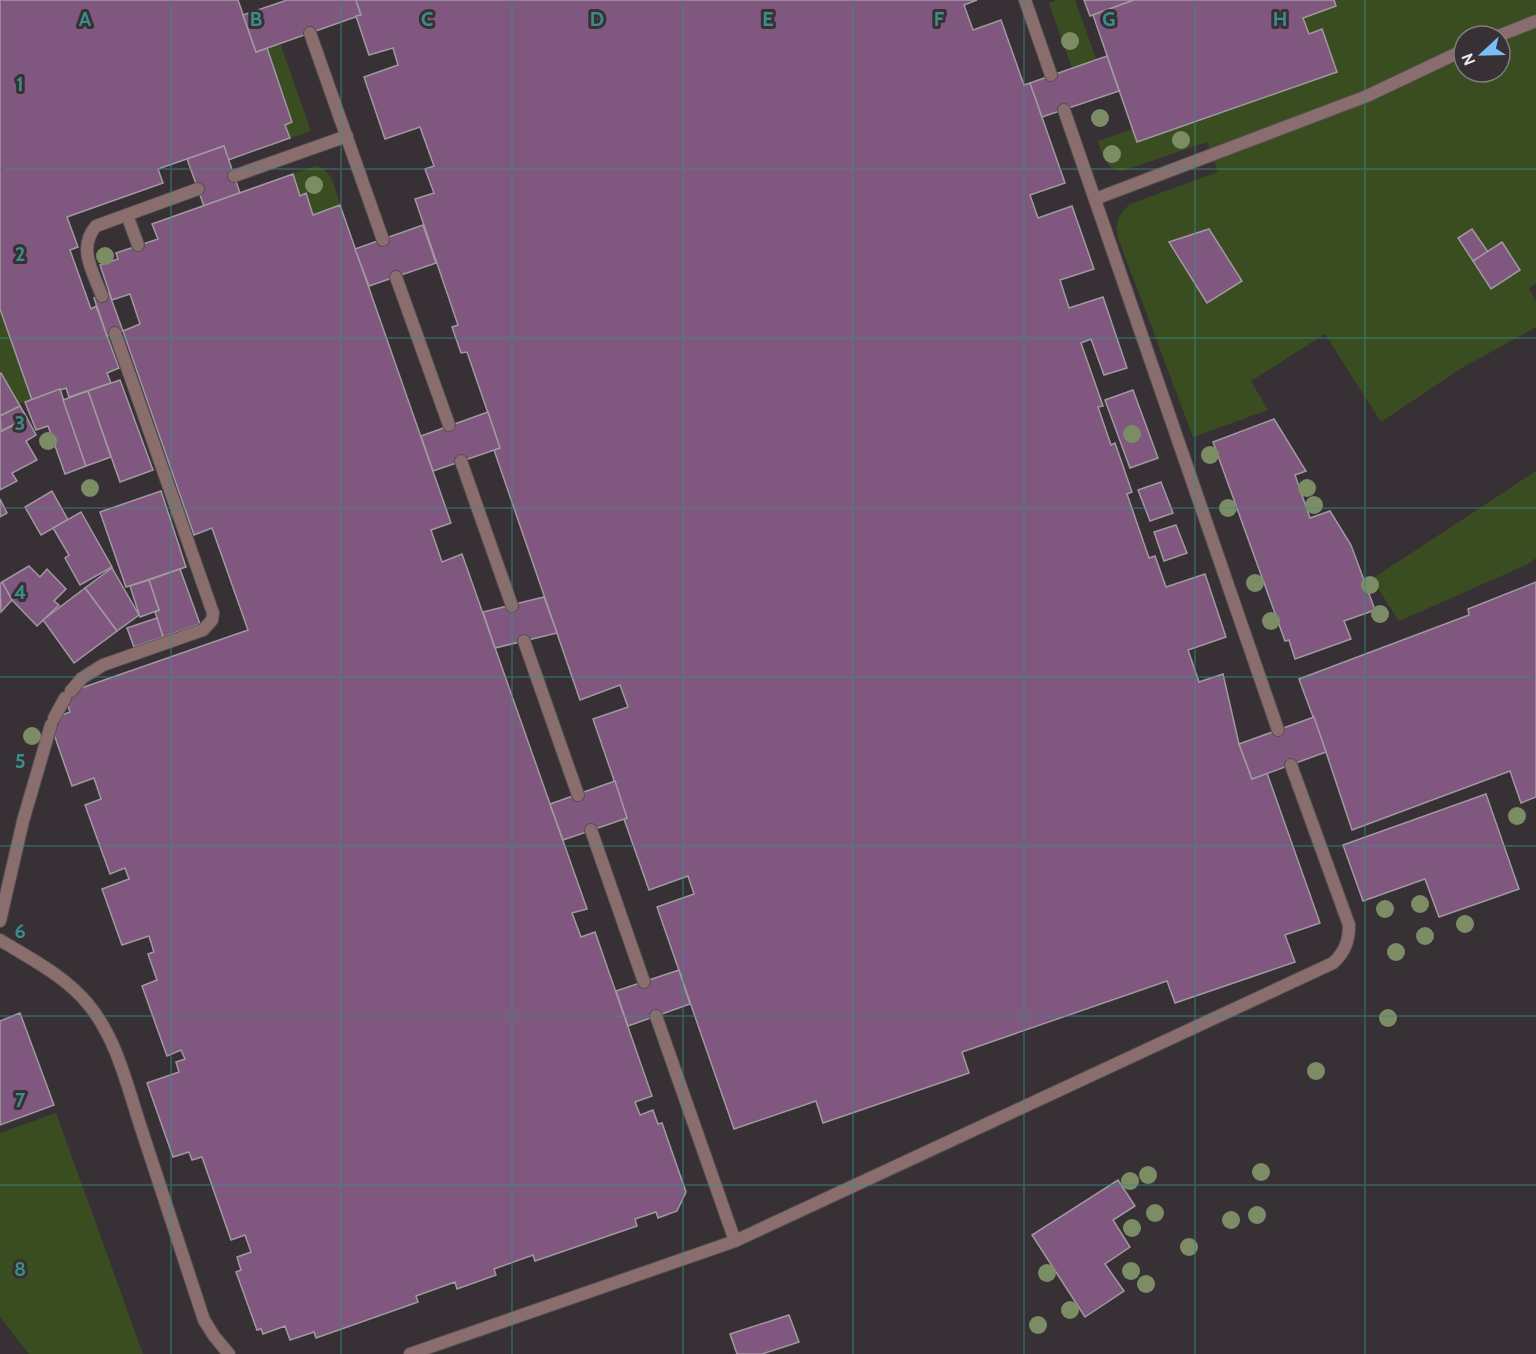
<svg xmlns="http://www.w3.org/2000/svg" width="1536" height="1354" font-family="Cabin,sans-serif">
  <rect width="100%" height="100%" fill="#373136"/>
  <!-- green -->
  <g fill="#3a4d21" fill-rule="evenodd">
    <polygon points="1057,0 1075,0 1096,59 1072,68 1049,3"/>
    <path d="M1334,0H1536V284L1529,288L1536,301V327L1460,369L1381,422L1325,334L1251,381L1268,410L1193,437L1117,235C1116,220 1119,214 1130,204L1218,172L1207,142L1122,171C1105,169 1103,156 1098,141L1132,129L1137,141L1337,72L1322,30L1309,34L1303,18L1336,6ZM1464,36H1500V72H1464Z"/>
    <polygon points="280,43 311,131 290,138 285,125 292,121 267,48"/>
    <path d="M315,166C333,169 335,190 340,205L313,215L306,194L300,196L293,174Z"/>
    <polygon points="0,309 32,400 19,404 0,370"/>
    <polygon points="1536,471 1536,558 1528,564 1399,621 1372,579"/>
    <polygon points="56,1113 143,1354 29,1354 0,1317 0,1133"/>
  </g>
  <!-- building -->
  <g fill="#80577e" stroke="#a199a0" stroke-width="1.5">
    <polygon points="0,0 238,0 256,52 267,48 292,122 285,125 290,138 228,160 224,146 158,169 163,183 67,217 78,247 70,250 91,309 96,306 119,368 107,373 111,383 69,397 66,388 32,400 0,309"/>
    <polygon points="287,0 356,0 361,15 256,52 243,15"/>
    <polygon points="356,0 977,0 964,5 973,30 1001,20 1024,85 1030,83 1065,183 1030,195 1038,218 1072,206 1094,269 1060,280 1069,308 1103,297 1127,368 1104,375 1091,339 1081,343 1103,406 1098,407 1111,445 1115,443 1132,492 1127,494 1149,558 1155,556 1166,587 1205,574 1226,637 1188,650 1199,682 1223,674 1239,744 1252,779 1267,773 1320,923 1285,935 1295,962 1175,1003 1167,981 962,1052 969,1073 823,1123 816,1101 734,1129 657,907 694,894 688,876 649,890 624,819 627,818 593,719 628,707 620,685 580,700 494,450 500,448 467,352 461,353 452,327 458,325 415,199 434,193 425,169 434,166 420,127 385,139 364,77 398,65 393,48 369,55 356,16 361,15"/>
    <polygon points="1084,0 1134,0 1090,16"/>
    <polygon points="1134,0 1334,0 1336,6 1303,18 1309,34 1322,29 1337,72 1137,142 1093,15"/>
    <polygon points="1107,56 1119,91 1042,117 1030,83"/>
    <polygon points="224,146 240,193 204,206 187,159"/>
    <polygon points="293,174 300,196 306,193 313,215 340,205 451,523 431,530 442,562 462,554 587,909 572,913 581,937 595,932 652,1096 635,1102 640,1115 653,1110 658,1124 662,1123 686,1192 677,1211 658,1218 656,1212 635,1219 637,1226 535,1261 533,1255 494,1269 496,1275 457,1289 455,1282 416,1296 418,1302 316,1338 314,1332 290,1340 285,1326 263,1334 261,1329 257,1330 236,1272 241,1270 237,1257 251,1252 245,1235 231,1240 202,1157 192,1160 189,1152 173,1157 147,1083 179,1072 176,1062 185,1059 181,1050 167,1056 142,986 157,980 148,954 154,952 149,936 122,945 102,889 129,879 125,868 110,874 85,805 101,799 94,778 72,786 49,720 70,712 64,694 248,630 212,528 194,535 123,331 140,324 130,294 112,300 100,265 118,259 116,253 158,239 152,224"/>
    <polygon points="423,225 436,263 369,286 355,249"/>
    <polygon points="1209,229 1242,281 1207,303 1169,242"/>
    <polygon points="1472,229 1488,252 1473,261 1458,238"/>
    <polygon points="1502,242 1520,270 1491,289 1473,261"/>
    <polygon points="109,293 123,331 107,336 94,298"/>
    <polygon points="0,373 1,373 20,406 0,416"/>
    <polygon points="120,380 153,470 120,482 88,391"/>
    <polygon points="60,389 86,466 65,474 48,426 36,430 25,402"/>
    <polygon points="1133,390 1158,458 1130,468 1105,400"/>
    <polygon points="88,391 111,457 86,466 63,400"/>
    <polygon points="20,406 27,418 1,431 0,416"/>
    <polygon points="488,412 500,448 433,471 421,436"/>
    <polygon points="27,418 36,435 26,441 37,460 12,473 17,481 0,490 0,432"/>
    <polygon points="1274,419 1306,471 1295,475 1310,518 1330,511 1351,545 1375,610 1344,621 1351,639 1295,659 1289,640 1285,641 1213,442"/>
    <polygon points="1161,482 1173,513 1150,521 1138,490"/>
    <polygon points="52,491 68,520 41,535 25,507"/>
    <polygon points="161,491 186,567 126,587 100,512"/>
    <polygon points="0,499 7,513 0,517"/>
    <polygon points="81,512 112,567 80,585 65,558 69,555 53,528"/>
    <polygon points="1176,525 1187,553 1164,561 1154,532"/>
    <polygon points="29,566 40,577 47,569 66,589 54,601 59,605 37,626 12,600 2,582"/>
    <polygon points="112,568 139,615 117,631 85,588"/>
    <polygon points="180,569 200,624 163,637 155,612 159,610 149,580"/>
    <polygon points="149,580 159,610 140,617 130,586"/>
    <polygon points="2,582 12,600 1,612 0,584"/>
    <polygon points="1536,582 1536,797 1521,803 1510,771 1352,830 1326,752 1299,679 1469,615 1468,609"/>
    <polygon points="85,588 117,631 74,663 43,620"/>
    <polygon points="544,597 557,633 495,648 483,612"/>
    <polygon points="157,618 163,637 134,647 127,628"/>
    <polygon points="1314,717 1326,752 1252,779 1239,744"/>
    <polygon points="615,781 627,818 563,840 550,804"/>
    <polygon points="1486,794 1519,889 1439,917 1425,879 1363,901 1343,845"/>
    <polygon points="679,970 690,1004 628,1026 616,991"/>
    <polygon points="20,1013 54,1105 0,1125 0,1021"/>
    <polygon points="1118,1180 1135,1206 1113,1220 1130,1247 1105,1264 1124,1291 1085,1317 1032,1235"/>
    <polygon points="789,1315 799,1342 762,1354 737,1354 730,1334"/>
  </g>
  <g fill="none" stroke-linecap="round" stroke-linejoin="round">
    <defs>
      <g id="lane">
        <polyline points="1025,0 1051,75"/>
        <polyline points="310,33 383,240"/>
        <polyline points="1498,36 1536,21"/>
        <polyline points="1064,110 1278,730"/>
        <polyline points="234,176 347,136"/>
        <polyline points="1095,199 1367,96 1464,50"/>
        <polyline points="127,215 138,245"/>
        <polyline points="396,277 449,425"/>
        <path d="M102,296C93,272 77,248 96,226L198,189"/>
        <polyline points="461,461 512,606"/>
        <polyline points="524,641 578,795"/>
        <polyline points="71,691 82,678 103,665 203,630 212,620 213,613 115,333"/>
        <polyline points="54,718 65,698"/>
        <polyline points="591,830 644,982"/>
        <polyline points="0,921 23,821 51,725"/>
        <path d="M0,940C31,959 65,976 88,1004C118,1040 128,1090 143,1134C163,1196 184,1258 204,1320L214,1336L229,1354"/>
        <polyline points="656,1016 735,1241"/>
        <path d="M410,1354L735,1241L1333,963C1345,952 1349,941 1349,925L1291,765"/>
      </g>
    </defs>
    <!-- lane casing -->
    <use href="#lane" stroke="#544e53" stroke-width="14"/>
    <!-- lane -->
    <use href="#lane" stroke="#8a6e6e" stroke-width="12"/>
  </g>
  <!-- trees -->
  <g fill="#7c8d65">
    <circle cx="1070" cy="41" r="9"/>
    <circle cx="1100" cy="118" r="9"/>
    <circle cx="1181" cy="140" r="9"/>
    <circle cx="1112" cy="154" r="9"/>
    <circle cx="314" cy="185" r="9"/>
    <circle cx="105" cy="256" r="9"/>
    <circle cx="1132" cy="434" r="9"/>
    <circle cx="48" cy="441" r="9"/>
    <circle cx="1210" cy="455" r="9"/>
    <circle cx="90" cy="488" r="9"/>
    <circle cx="1307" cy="488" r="9"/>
    <circle cx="1314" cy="505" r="9"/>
    <circle cx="1228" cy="508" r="9"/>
    <circle cx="1255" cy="583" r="9"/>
    <circle cx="1370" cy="585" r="9"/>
    <circle cx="1380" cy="614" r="9"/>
    <circle cx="1271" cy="621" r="9"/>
    <circle cx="32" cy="736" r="9"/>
    <circle cx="1517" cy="816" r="9"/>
    <circle cx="1420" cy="904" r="9"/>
    <circle cx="1385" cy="909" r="9"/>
    <circle cx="1465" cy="924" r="9"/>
    <circle cx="1425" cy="936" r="9"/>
    <circle cx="1396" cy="952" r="9"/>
    <circle cx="1388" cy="1018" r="9"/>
    <circle cx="1316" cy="1071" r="9"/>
    <circle cx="1261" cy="1172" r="9"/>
    <circle cx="1148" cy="1175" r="9"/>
    <circle cx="1130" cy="1181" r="9"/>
    <circle cx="1155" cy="1213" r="9"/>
    <circle cx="1257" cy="1215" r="9"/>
    <circle cx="1231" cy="1220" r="9"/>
    <circle cx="1132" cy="1228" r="9"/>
    <circle cx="1189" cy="1247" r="9"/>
    <circle cx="1131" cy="1271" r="9"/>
    <circle cx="1047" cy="1273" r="9"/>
    <circle cx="1146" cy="1284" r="9"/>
    <circle cx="1070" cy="1310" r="9"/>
    <circle cx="1038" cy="1325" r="9"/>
  </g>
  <!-- grid -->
  <path fill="none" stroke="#3b8d87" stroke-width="1.5" stroke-opacity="0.55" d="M171,0V1354M341,0V1354M512,0V1354M683,0V1354M853,0V1354M1024,0V1354M1195,0V1354M1365,0V1354M0,169H1536M0,338H1536M0,508H1536M0,677H1536M0,846H1536M0,1016H1536M0,1185H1536"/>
  <g font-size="20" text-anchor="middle" font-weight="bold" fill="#3b8d87" stroke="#373136" stroke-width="6" stroke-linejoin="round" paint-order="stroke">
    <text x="85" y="26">A</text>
    <text x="256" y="26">B</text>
    <text x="427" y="26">C</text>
    <text x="597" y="26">D</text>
    <text x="768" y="26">E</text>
    <text x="939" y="26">F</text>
    <text x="1109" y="26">G</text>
    <text x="1280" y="26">H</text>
    <text x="20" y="91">1</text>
    <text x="20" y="261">2</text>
    <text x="20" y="430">3</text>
    <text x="20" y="599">4</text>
    <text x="20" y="768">5</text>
    <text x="20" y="938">6</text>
    <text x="20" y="1107">7</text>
    <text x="20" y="1276">8</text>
  </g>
  <!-- north arrow -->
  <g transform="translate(1482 54) rotate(248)"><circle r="28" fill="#373136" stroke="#807b7f" stroke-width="1.5"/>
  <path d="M0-4.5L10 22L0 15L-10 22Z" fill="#78bff7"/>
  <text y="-9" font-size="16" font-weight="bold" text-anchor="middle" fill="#ede9ed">N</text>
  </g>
</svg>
